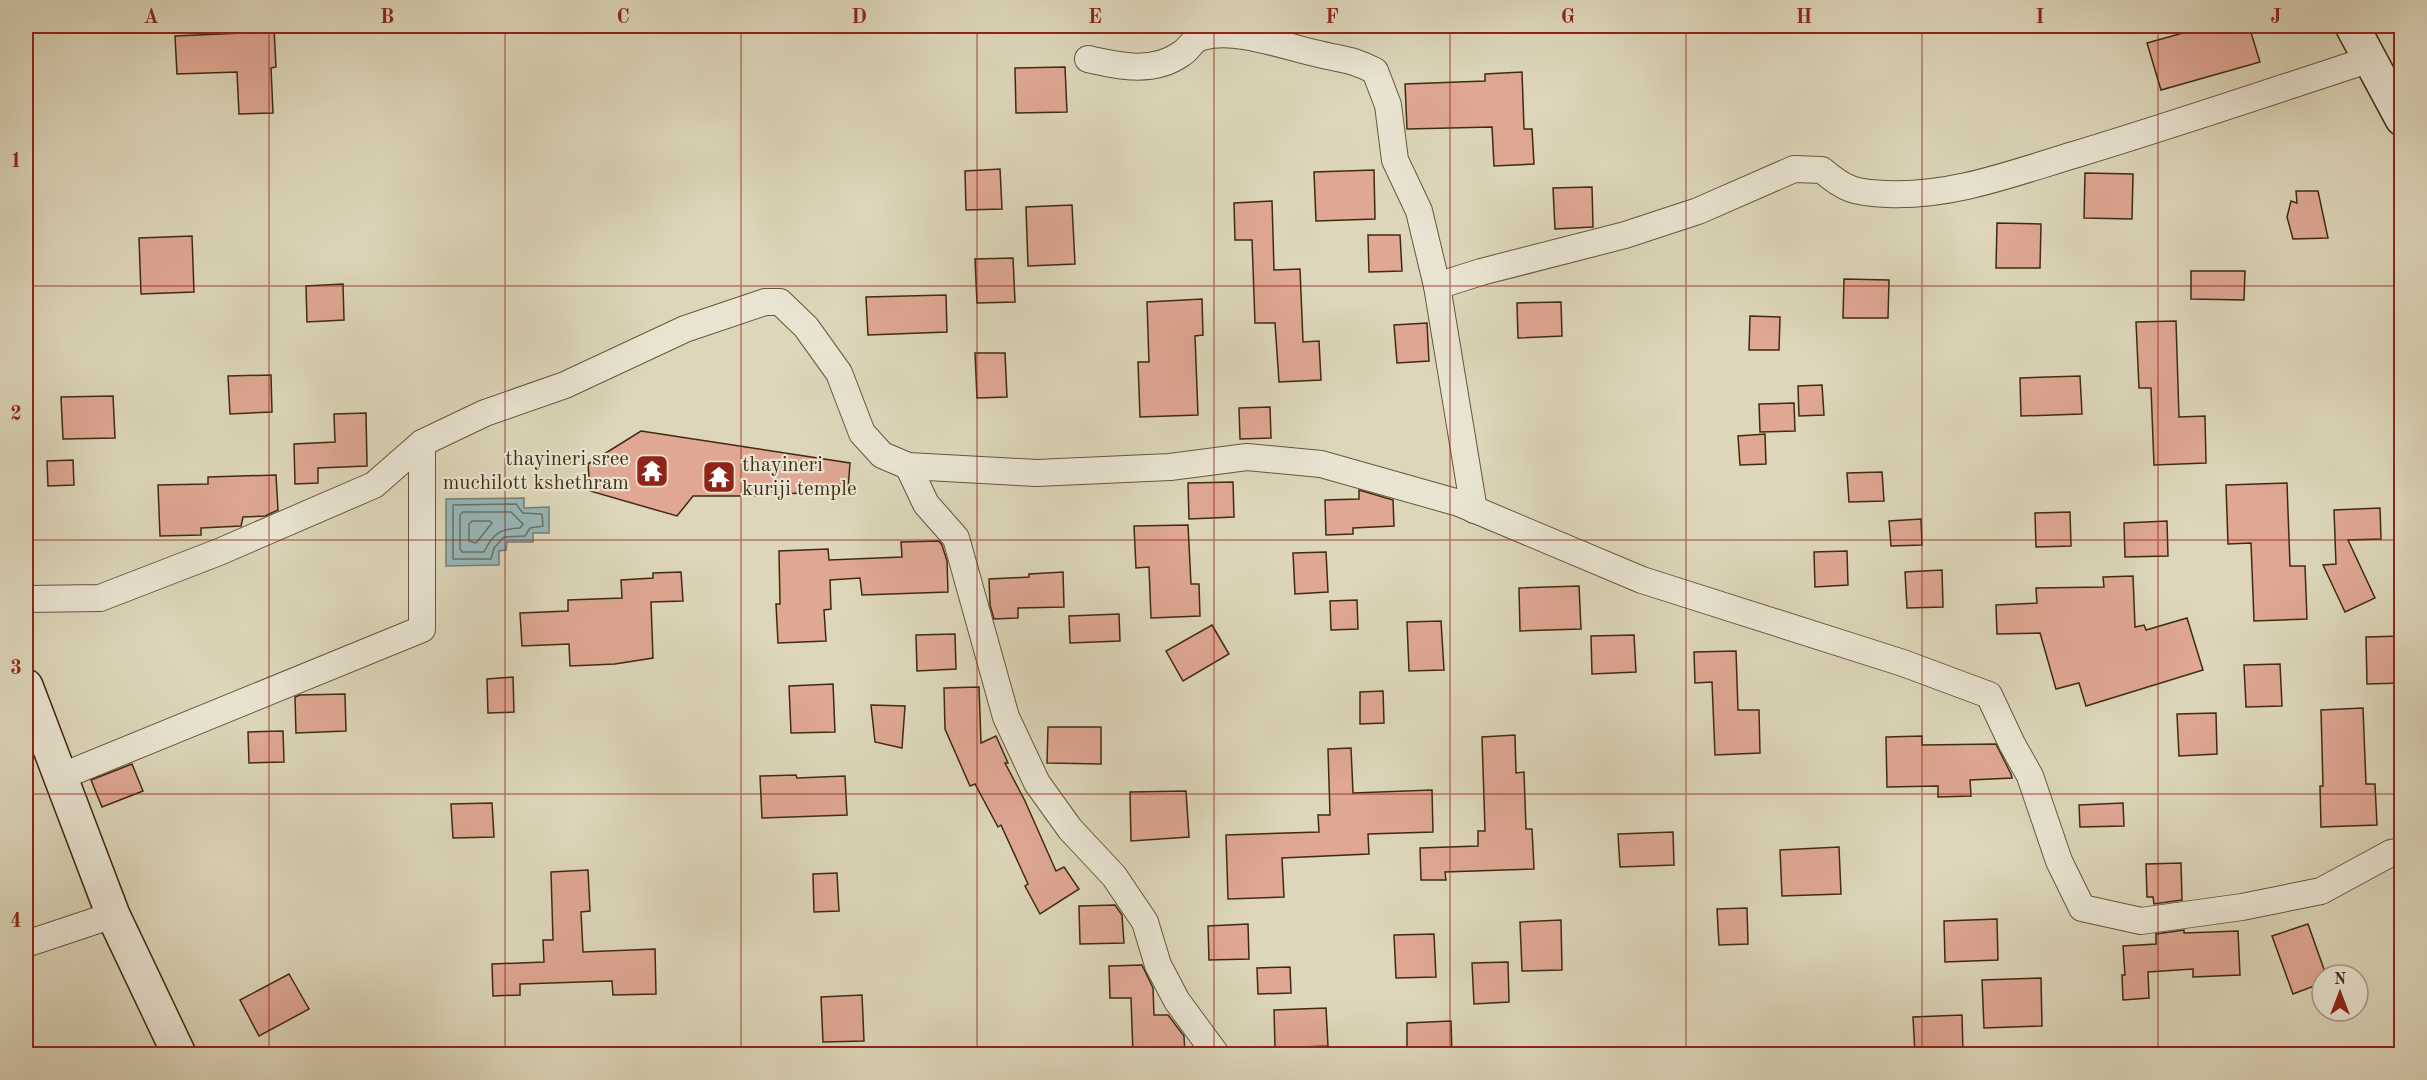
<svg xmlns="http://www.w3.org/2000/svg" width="2427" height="1080" font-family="'Old Standard TT',serif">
  <rect width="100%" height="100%" fill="#ddd6ba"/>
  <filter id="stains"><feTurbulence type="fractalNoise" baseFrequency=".00333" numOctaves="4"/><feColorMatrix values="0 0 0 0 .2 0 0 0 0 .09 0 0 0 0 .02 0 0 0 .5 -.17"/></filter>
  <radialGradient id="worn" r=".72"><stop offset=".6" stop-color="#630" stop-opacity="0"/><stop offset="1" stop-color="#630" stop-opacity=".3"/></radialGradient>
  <!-- water -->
  <polygon fill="#97b7b9" stroke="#747f75" stroke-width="1.5" points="524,498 524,508 549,507 549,533 533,533 533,542 507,542 506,550 499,551 499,565 446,566 446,499"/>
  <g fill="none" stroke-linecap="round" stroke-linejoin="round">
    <!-- shore -->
    <g stroke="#6c7164" stroke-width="1.5">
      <polygon points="516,504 523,513 542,514 543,526 530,528 525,536 504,537 494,548 491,559 453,559 453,505"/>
      <path d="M463,512H511L523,524L520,528C499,529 493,534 484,552H462L460,549V515Z"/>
      <polygon points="472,521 490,521 492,523 476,543 469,541 469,524"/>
    </g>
  </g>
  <!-- building -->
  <g fill="#dfa794" stroke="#402b10" stroke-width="1.5">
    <polygon points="2208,26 2249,26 2260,62 2161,90 2147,43"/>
    <polygon points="274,28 276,67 271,68 273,113 239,114 237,72 177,74 175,36 242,33 242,29"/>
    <polygon points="1065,67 1067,112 1016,113 1015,68"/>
    <polygon points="1522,72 1524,129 1532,129 1534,164 1494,166 1492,127 1407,129 1405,84 1485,81 1485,74"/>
    <polygon points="1000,169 1002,209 966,210 965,171"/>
    <polygon points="1374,170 1375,219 1316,221 1314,172"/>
    <polygon points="2085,173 2133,174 2132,219 2084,218"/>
    <polygon points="1592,187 1593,227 1555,229 1553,188"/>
    <polygon points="2296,191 2318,191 2328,238 2293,239 2287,217 2291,201 2297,203"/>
    <polygon points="1272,201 1274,270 1300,269 1303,342 1319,341 1321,380 1279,382 1275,323 1255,323 1252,240 1235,240 1234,203"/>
    <polygon points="1072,205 1075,264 1028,266 1026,207"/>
    <polygon points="1997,223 2041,224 2040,268 1996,268"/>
    <polygon points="1368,235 1400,235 1402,271 1369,272"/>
    <polygon points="192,236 194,292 141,294 139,238"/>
    <polygon points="1013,258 1015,302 977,303 975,259"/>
    <polygon points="2191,271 2245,271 2244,300 2191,299"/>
    <polygon points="1844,279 1889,280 1888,318 1843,318"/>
    <polygon points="343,284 344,320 307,322 306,286"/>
    <polygon points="946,295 947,332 868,335 866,297"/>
    <polygon points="1202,299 1203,335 1195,336 1198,415 1140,417 1138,362 1149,362 1147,302"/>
    <polygon points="1561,302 1562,336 1518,338 1517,303"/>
    <polygon points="1750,316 1780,317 1779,350 1749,350"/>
    <polygon points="2176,321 2179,417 2205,416 2206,463 2154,465 2151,388 2139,388 2136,322"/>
    <polygon points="1427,323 1429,361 1397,363 1394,325"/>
    <polygon points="975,353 1005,353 1007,397 977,398"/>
    <polygon points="271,375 272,412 230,414 228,376"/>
    <polygon points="2080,376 2082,414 2021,416 2020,378"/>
    <polygon points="1822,385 1824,415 1799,416 1798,386"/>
    <polygon points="113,396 115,438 63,439 61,397"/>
    <polygon points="1794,403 1795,431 1760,432 1759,404"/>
    <polygon points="1270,407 1271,438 1240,439 1239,408"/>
    <polygon points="366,413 367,466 318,468 318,483 295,484 294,444 335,442 334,414"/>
    <polygon points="641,431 850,463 848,490 752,496 693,496 677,516 590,491 588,464"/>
    <polygon points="1765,434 1766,464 1740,465 1738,436"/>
    <polygon points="73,460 74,485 48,486 47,461"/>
    <polygon points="1882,472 1884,501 1849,502 1847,473"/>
    <polygon points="276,475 278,510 265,516 243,517 241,526 201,528 201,535 160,536 158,485 208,484 208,477"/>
    <polygon points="1233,482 1234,517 1189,519 1188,483"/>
    <polygon points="2287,483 2290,566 2305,566 2307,619 2254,621 2251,543 2228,544 2226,485"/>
    <polygon points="1359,490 1393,500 1394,526 1353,528 1353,534 1326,535 1325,500 1359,499"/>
    <polygon points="2380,508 2381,539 2348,540 2375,598 2345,612 2323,565 2336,564 2334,510"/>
    <polygon points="2070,512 2071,546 2036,547 2035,513"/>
    <polygon points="1921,519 1922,545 1891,546 1889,521"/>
    <polygon points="2167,521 2168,556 2125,557 2124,523"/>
    <polygon points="1188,525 1191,584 1199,584 1200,616 1151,618 1149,567 1136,568 1134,526"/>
    <polygon points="939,541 942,545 947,561 948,592 862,595 860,578 830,580 831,609 824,610 826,641 778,643 776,604 780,604 779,551 828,549 829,560 902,557 901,542"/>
    <polygon points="1847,551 1848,585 1815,587 1814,552"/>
    <polygon points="1326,552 1328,592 1295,594 1293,553"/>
    <polygon points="1942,570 1943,607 1907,608 1905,572"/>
    <polygon points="681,572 683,601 651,602 653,658 615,664 570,666 569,644 522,646 520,613 568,611 568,600 622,598 621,580 653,578 653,573"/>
    <polygon points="1063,572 1064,607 1018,608 1018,618 994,619 990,605 989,579 1029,577 1029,574"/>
    <polygon points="2133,576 2135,627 2144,625 2146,630 2187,618 2203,670 2086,706 2079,683 2056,689 2040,633 1997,634 1996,605 2037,603 2036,588 2104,587 2103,577"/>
    <polygon points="1579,586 1581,629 1520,631 1519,588"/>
    <polygon points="1357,600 1358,629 1331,630 1330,601"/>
    <polygon points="1119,614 1120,641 1070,643 1069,616"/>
    <polygon points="1441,621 1444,670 1409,671 1407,622"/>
    <polygon points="1212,625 1229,654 1183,681 1166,651"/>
    <polygon points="955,634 956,669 917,671 916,635"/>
    <polygon points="1634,635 1636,672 1592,674 1591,636"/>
    <polygon points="2402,636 2402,683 2367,684 2366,637"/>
    <polygon points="1736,651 1738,710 1759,710 1760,753 1715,755 1712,682 1695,683 1694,652"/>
    <polygon points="2280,664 2282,706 2246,707 2244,665"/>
    <polygon points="513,677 514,712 488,713 487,679"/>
    <polygon points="833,684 835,732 791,733 789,686"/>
    <polygon points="979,687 981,743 996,736 1008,763 1005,763 1025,801 1056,871 1064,867 1079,889 1040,914 1025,886 1028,884 1001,825 998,827 975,784 970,786 945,729 944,688"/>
    <polygon points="1383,691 1384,723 1360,724 1360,692"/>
    <polygon points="345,694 346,731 296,733 295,697 300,695"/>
    <polygon points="871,705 905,706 902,748 875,742"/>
    <polygon points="2363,708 2366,784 2375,784 2377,825 2321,827 2320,786 2323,786 2321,710"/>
    <polygon points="2216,713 2217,754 2179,756 2177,714"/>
    <polygon points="1048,727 1101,727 1101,764 1047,763"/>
    <polygon points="283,731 284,762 249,763 248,732"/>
    <polygon points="1515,735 1516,773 1524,772 1526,829 1532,829 1534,869 1445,872 1446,880 1421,880 1420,848 1478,846 1478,831 1485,831 1482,737"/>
    <polygon points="1922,736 1922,745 1996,744 2011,774 2012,778 1970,780 1971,796 1938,797 1938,786 1887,787 1886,737"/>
    <polygon points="1351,748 1353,793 1432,790 1433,832 1368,834 1369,854 1282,858 1284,897 1228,899 1226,835 1319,832 1318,815 1330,815 1328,749"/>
    <polygon points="132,764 143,791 102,807 91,780"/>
    <polygon points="796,775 797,778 845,776 847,815 762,818 760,776"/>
    <polygon points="1186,791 1189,837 1131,841 1130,792"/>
    <polygon points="492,803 494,837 453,838 451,804"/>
    <polygon points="2123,803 2124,826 2080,827 2079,805"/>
    <polygon points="1673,832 1674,865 1620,867 1618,834"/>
    <polygon points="1839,847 1841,894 1782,896 1780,850"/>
    <polygon points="2181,863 2182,900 2154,904 2153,897 2147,897 2146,864"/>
    <polygon points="588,870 590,911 581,912 583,952 655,949 656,994 613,995 612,981 520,984 520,995 493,996 492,964 544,962 543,940 553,940 551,872"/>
    <polygon points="837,873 839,911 814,912 813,874"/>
    <polygon points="1115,905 1122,915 1124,943 1080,944 1079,906"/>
    <polygon points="1747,908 1748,944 1719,945 1717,909"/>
    <polygon points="1997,919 1998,960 1945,962 1944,921"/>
    <polygon points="1561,920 1562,970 1522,971 1520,922"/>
    <polygon points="1248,924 1249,959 1209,960 1208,926"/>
    <polygon points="2308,924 2326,975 2322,975 2322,983 2293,994 2272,936"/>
    <polygon points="2184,930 2184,933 2238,931 2240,975 2193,977 2193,969 2148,972 2149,998 2123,1000 2122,975 2125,975 2123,946 2156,944 2156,934"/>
    <polygon points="1434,934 1436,977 1396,978 1394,935"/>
    <polygon points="1508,962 1509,1002 1474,1004 1472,963"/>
    <polygon points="1142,965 1153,988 1154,1015 1168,1015 1184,1036 1185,1054 1133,1054 1131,998 1110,998 1109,966"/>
    <polygon points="1290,967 1291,993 1258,994 1257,968"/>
    <polygon points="289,974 309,1009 259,1036 240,1000"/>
    <polygon points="2041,978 2042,1026 1984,1028 1982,980"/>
    <polygon points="862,995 864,1041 823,1042 821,997"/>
    <polygon points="1326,1008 1328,1046 1275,1048 1274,1010"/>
    <polygon points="1962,1015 1963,1054 1915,1054 1913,1017"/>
    <polygon points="1451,1021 1452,1054 1407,1054 1407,1023"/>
  </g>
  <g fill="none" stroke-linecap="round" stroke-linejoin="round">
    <defs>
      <g id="street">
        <path d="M1088,59C1118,66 1153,74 1181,54C1190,49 1191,40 1202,37C1236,27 1285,47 1319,54C1342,60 1353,59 1375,71L1388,105L1395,160L1419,211L1437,286L1474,510"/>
        <path d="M1437,286L1481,272L1625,235L1698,211L1794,169L1822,170C1845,190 1856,193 1887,194C1953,197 2016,172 2077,154C2176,124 2273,91 2371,59"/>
        <polyline points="908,466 926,504 956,538 1006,717 1037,783 1070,829 1114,876 1145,922 1158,965 1177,1001 1216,1054"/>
        <polyline points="26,599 100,598 219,552 374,485 422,443 485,413 565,385 685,329 765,302 780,302 806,327 839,373 862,433 882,455 908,466 1037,473 1170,467 1247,457 1321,464 1459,503 1642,580 1903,663 1989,695 2012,744 2030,776 2059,861 2082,908 2141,921 2242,907 2321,891 2391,853 2402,851"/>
        <polyline points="60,777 422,629 422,443"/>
        <polyline points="26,944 113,915"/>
      </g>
      <g id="secondary">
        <polyline points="2352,26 2402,119"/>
        <polyline points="26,686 113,915 179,1054"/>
      </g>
    </defs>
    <!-- street casing -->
    <use href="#street" stroke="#67563a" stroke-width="28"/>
    <!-- secondary casing -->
    <use href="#secondary" stroke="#402b10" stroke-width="36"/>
    <!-- street -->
    <use href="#street" stroke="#e9e4d2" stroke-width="26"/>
    <!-- secondary -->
    <use href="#secondary" stroke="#e9e4d2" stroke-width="33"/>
  </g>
  <!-- grid -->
  <path fill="none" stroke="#8f2418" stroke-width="1.5" stroke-opacity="0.55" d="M269,26V1054M505,26V1054M741,26V1054M977,26V1054M1214,26V1054M1450,26V1054M1686,26V1054M1922,26V1054M2158,26V1054M26,286H2402M26,540H2402M26,794H2402"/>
  <!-- icons -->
  <defs>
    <symbol id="temple-square" viewBox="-11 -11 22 22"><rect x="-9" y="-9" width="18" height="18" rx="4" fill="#8f2418" stroke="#e9e4d2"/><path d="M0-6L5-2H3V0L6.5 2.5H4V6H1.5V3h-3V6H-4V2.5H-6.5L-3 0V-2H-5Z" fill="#fff"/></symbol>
  </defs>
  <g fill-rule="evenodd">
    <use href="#temple-square" x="633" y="452" width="38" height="38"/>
    <use href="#temple-square" x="700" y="458" width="38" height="38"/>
  </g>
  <g text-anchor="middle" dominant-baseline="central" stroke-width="4.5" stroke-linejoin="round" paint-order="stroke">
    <!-- poi labels -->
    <g font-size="21" fill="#402b10" stroke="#e9e4d2" text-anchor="end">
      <text x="629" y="459">thayineri sree<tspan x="629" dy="24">muchilott kshethram</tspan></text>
      <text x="742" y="465" text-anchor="start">thayineri<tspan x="742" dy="24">kuriji temple</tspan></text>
    </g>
  </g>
  <!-- margin -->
  <rect width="2427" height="1080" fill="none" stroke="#ddd6ba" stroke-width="66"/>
  <!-- north arrow -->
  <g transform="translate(2340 993)"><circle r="28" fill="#e9e4d2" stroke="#a59a84" stroke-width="1.5"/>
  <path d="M0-4.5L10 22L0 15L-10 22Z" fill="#8f2418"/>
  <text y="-9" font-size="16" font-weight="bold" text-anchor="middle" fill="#402b10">N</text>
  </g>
  <rect x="33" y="33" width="2361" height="1014" fill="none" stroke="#8f2418" stroke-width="2"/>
  <g font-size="20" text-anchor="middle" font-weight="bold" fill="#8f2418">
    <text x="151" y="23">A</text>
    <text x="387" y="23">B</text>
    <text x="623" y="23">C</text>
    <text x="859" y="23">D</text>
    <text x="1095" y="23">E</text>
    <text x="1332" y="23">F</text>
    <text x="1568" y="23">G</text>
    <text x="1804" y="23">H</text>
    <text x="2040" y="23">I</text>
    <text x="2276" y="23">J</text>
    <text x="16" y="167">1</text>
    <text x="16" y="420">2</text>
    <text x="16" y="674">3</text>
    <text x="16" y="927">4</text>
  </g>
  <rect width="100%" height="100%" filter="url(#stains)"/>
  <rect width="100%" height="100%" fill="url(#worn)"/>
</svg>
